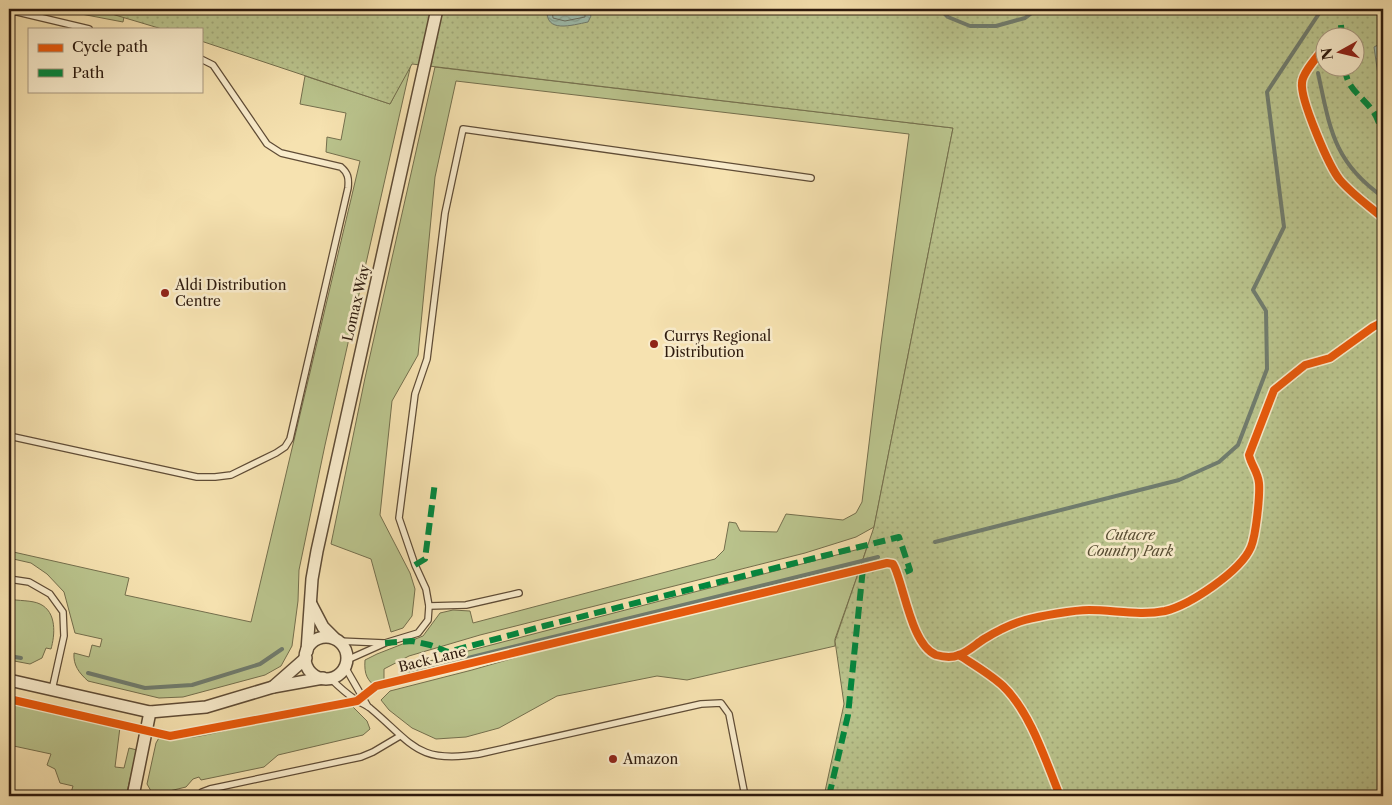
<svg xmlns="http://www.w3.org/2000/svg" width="1392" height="805" font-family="'Libre Caslon Text',serif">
  <defs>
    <pattern id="park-dots" width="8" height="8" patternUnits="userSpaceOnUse" patternTransform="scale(1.25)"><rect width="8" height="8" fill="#bac48d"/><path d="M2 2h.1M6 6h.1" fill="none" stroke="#a0a878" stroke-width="1.8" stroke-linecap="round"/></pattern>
    <pattern id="water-waves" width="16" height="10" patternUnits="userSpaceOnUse" patternTransform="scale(1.25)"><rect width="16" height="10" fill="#9dbdae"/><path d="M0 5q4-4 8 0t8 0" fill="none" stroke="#88a294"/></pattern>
  </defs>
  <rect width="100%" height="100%" fill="#f6e2b0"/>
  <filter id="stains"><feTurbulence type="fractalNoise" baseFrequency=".004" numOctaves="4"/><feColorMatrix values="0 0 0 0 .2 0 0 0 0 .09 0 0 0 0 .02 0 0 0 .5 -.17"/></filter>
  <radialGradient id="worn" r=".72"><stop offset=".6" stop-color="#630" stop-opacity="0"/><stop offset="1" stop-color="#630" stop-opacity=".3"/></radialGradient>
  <!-- grass -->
  <g fill="#bac48d" stroke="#746f4d">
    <polygon points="55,9 95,9 124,17 123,22"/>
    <path d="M411,64L325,445L299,570L298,601L292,646L281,666L265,675L183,697L159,698L88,681C79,673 73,665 74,653L89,657L92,645L100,647L102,639L75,633L64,592L47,574L31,563L9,558V551L129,578L125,595L251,622L360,161L326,152L327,137L341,140L346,113L300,104L305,76L390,104Z"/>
    <path d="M435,67L953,128L874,527L856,537L805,553L480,635L409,656L384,669V687L378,689C367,680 364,675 365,660L377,654L423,636L440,613L453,610L470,611L473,623L715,559L724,550L729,522L736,523L740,531L777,532L786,514L843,520L856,513L862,502L881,344L909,134L456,81L435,177L418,355L392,401L380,515L410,573L415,589L412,616L403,628L391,632L371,559L331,544L365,378Z"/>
    <polygon points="867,547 861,565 645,616 399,680 406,670 426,662"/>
    <polygon points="859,571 835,639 835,646 687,680 657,676 557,696 499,728 466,737 436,739 412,728 389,710 381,700 390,691 472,670 556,646"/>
    <path d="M9,599C18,601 32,600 40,604C57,612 55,635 51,649L46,648L42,658L30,664L9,660Z"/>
    <polygon points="9,701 120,727 115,767 124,768 129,748 137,750 126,796 70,796 73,786 60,783 55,769 47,765 51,754 9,745"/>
    <path d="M338,706H352L367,721L370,729L363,735L278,755L264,767L201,780L199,777L193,779L186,787L157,794L151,791L147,784L156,743L160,736C183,742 209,734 232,729C267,722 302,714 338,706Z"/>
  </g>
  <!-- park -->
  <path fill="url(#park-dots)" stroke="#746f4d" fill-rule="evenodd" d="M95,9H1383V796H824L844,704L835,641L874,527L953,128L412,64L390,104L201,41V29H162ZM1324,38H1354V68H1324Z"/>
  <!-- water -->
  <g fill="url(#water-waves)" stroke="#707c6e">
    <path d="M547,9H588L591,16L588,22C572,25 545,34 547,9Z"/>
    <polygon points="1383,42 1383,70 1378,75 1374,47"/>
  </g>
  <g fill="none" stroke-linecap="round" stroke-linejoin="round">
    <!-- shore -->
    <polyline stroke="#656c5e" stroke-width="1" points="552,9 553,18 565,21 585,17 585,9"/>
    <!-- stream -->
    <g stroke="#707c6e" stroke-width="4">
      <path d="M618,9C636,15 658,14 676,9"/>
      <polyline points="940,9 948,17 970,26 996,26 1025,18 1037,9"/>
      <path d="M1318,73C1330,128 1333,162 1383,197"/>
      <polyline points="935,542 1179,480 1219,462 1238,445 1267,369 1266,311 1253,290 1284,227 1267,92 1322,9"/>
      <polyline points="9,656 21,658"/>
      <polyline points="411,672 878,557"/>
      <polyline points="88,673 145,688 192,685 260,664 282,649"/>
    </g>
    <defs>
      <g id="service">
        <polyline points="9,10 89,29"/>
        <path d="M9,436L197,477H215L231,475L276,453L285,447L290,439L348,188C349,178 348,173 341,167L281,153L267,144L213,65L201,59"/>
        <polyline points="9,579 29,582 50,594 63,612 64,636 52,690"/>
        <polyline points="429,606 466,605 519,593"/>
        <polyline points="338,641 384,643"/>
        <polyline points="347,660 385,643 418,633 428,620 429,606 426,589 415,565 399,518 415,394 427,359 445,213 463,129 811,178"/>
        <polyline points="345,667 367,705"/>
        <path d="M330,678C338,686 347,694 356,700C361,703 366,705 370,708C413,744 417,764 479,754L701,704L721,703L729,714L745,796"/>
        <polyline points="199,796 202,792 210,789 361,757 373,752 400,736"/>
      </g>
      <g id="minor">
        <polyline points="311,604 323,627 334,638"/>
        <circle cx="326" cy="658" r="21"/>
        <polyline points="307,651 312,579 317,551 437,9"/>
        <polyline points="9,680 150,712 206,707 273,687 323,678"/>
        <polyline points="273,687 306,658"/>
        <polyline points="133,796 150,712"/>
      </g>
    </defs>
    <!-- service casing -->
    <use href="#service" stroke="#5f4c36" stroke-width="8"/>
    <!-- minor casing -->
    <use href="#minor" stroke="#5f4c36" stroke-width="14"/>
    <!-- service -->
    <use href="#service" stroke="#f9eccc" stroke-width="5.5"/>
    <!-- minor -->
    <use href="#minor" stroke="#f9eccc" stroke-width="11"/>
    <!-- quiet -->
    <g stroke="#00873e" stroke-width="6" stroke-dasharray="12 6" stroke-linecap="butt">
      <polyline points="1341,25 1342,38"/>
      <polyline points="1329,68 1338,71 1345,76"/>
      <path d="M1345,68C1346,88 1361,95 1372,110C1378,117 1380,127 1383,136"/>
      <polyline points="415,565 425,559 435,482"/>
      <polyline points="385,643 412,641 430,645 448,652 544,626 899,537 910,570 898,575"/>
      <polyline points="829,796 848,715 863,568"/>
    </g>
    <defs>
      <g id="cycleway">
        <path d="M1324,48C1318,56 1302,73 1302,83C1300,99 1329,167 1340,180C1352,194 1369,206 1383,218"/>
        <path d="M959,655C974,665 990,674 1003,686C1031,713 1046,762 1060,796"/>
        <path d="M9,699L170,736L357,701L376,686L887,563L893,564L895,568C905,591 912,645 936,655C943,657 952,658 959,655C968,652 976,644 984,639C997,631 1011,624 1025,620C1040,616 1074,610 1089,610C1114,610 1140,616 1165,611C1190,605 1241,571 1251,547C1256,535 1260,496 1259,483C1258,472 1251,465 1249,455L1274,390L1305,365L1330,358L1373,327L1383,322"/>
      </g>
    </defs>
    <!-- cycleway casing -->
    <use href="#cycleway" stroke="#f9eccc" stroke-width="11"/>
    <!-- cycleway -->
    <use href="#cycleway" stroke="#e8590c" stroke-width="8"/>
  </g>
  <!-- markers -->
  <g fill="#8f2418" stroke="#f9eccc" stroke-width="2">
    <circle cx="165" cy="293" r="5"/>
    <circle cx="654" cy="344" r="5"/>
    <circle cx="613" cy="759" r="5"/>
  </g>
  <g text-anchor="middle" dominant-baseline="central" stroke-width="5" stroke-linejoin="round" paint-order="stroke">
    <!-- poi labels -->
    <g font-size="14" fill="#2d1a0d" stroke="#f9eccc" text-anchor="start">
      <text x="175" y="285">Aldi Distribution<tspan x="175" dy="16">Centre</tspan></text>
      <text x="664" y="336">Currys Regional<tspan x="664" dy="16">Distribution</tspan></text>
      <text x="623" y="759">Amazon</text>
    </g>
    <!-- street labels -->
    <g font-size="14" fill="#2d1a0d" stroke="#f9eccc">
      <text transform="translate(356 303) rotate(-77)">Lomax Way</text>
      <text transform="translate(432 659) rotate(-14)">Back Lane</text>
    </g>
    <!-- park labels -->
    <g font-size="14" font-style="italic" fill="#574d33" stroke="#f9eccc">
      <text x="1130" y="535">Cutacre<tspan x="1130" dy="16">Country Park</tspan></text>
    </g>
  </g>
  <!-- margin -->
  <rect width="1392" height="805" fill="none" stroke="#f6e2b0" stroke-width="30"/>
  <rect x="10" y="10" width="1372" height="785" fill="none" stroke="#2d1a0d" stroke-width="2.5"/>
  <rect x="15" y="15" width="1362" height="775" fill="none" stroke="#2d1a0d"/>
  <!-- legend -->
  <rect x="28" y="28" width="175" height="65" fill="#f9eccc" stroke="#a79880"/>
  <rect x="38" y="44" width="25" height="8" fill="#e8590c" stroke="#a79880"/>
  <text x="72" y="52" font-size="15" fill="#2d1a0d">Cycle path</text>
  <rect x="38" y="69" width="25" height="8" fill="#00873e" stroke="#a79880"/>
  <text x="72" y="78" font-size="15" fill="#2d1a0d">Path</text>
  <!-- north arrow -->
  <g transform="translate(1340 52) rotate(262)"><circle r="24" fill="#f9eccc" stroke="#a79880"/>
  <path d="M0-4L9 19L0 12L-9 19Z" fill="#8f2418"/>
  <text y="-8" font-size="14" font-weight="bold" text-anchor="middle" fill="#2d1a0d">N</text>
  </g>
  <rect width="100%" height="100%" filter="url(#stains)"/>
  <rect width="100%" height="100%" fill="url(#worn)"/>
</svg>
